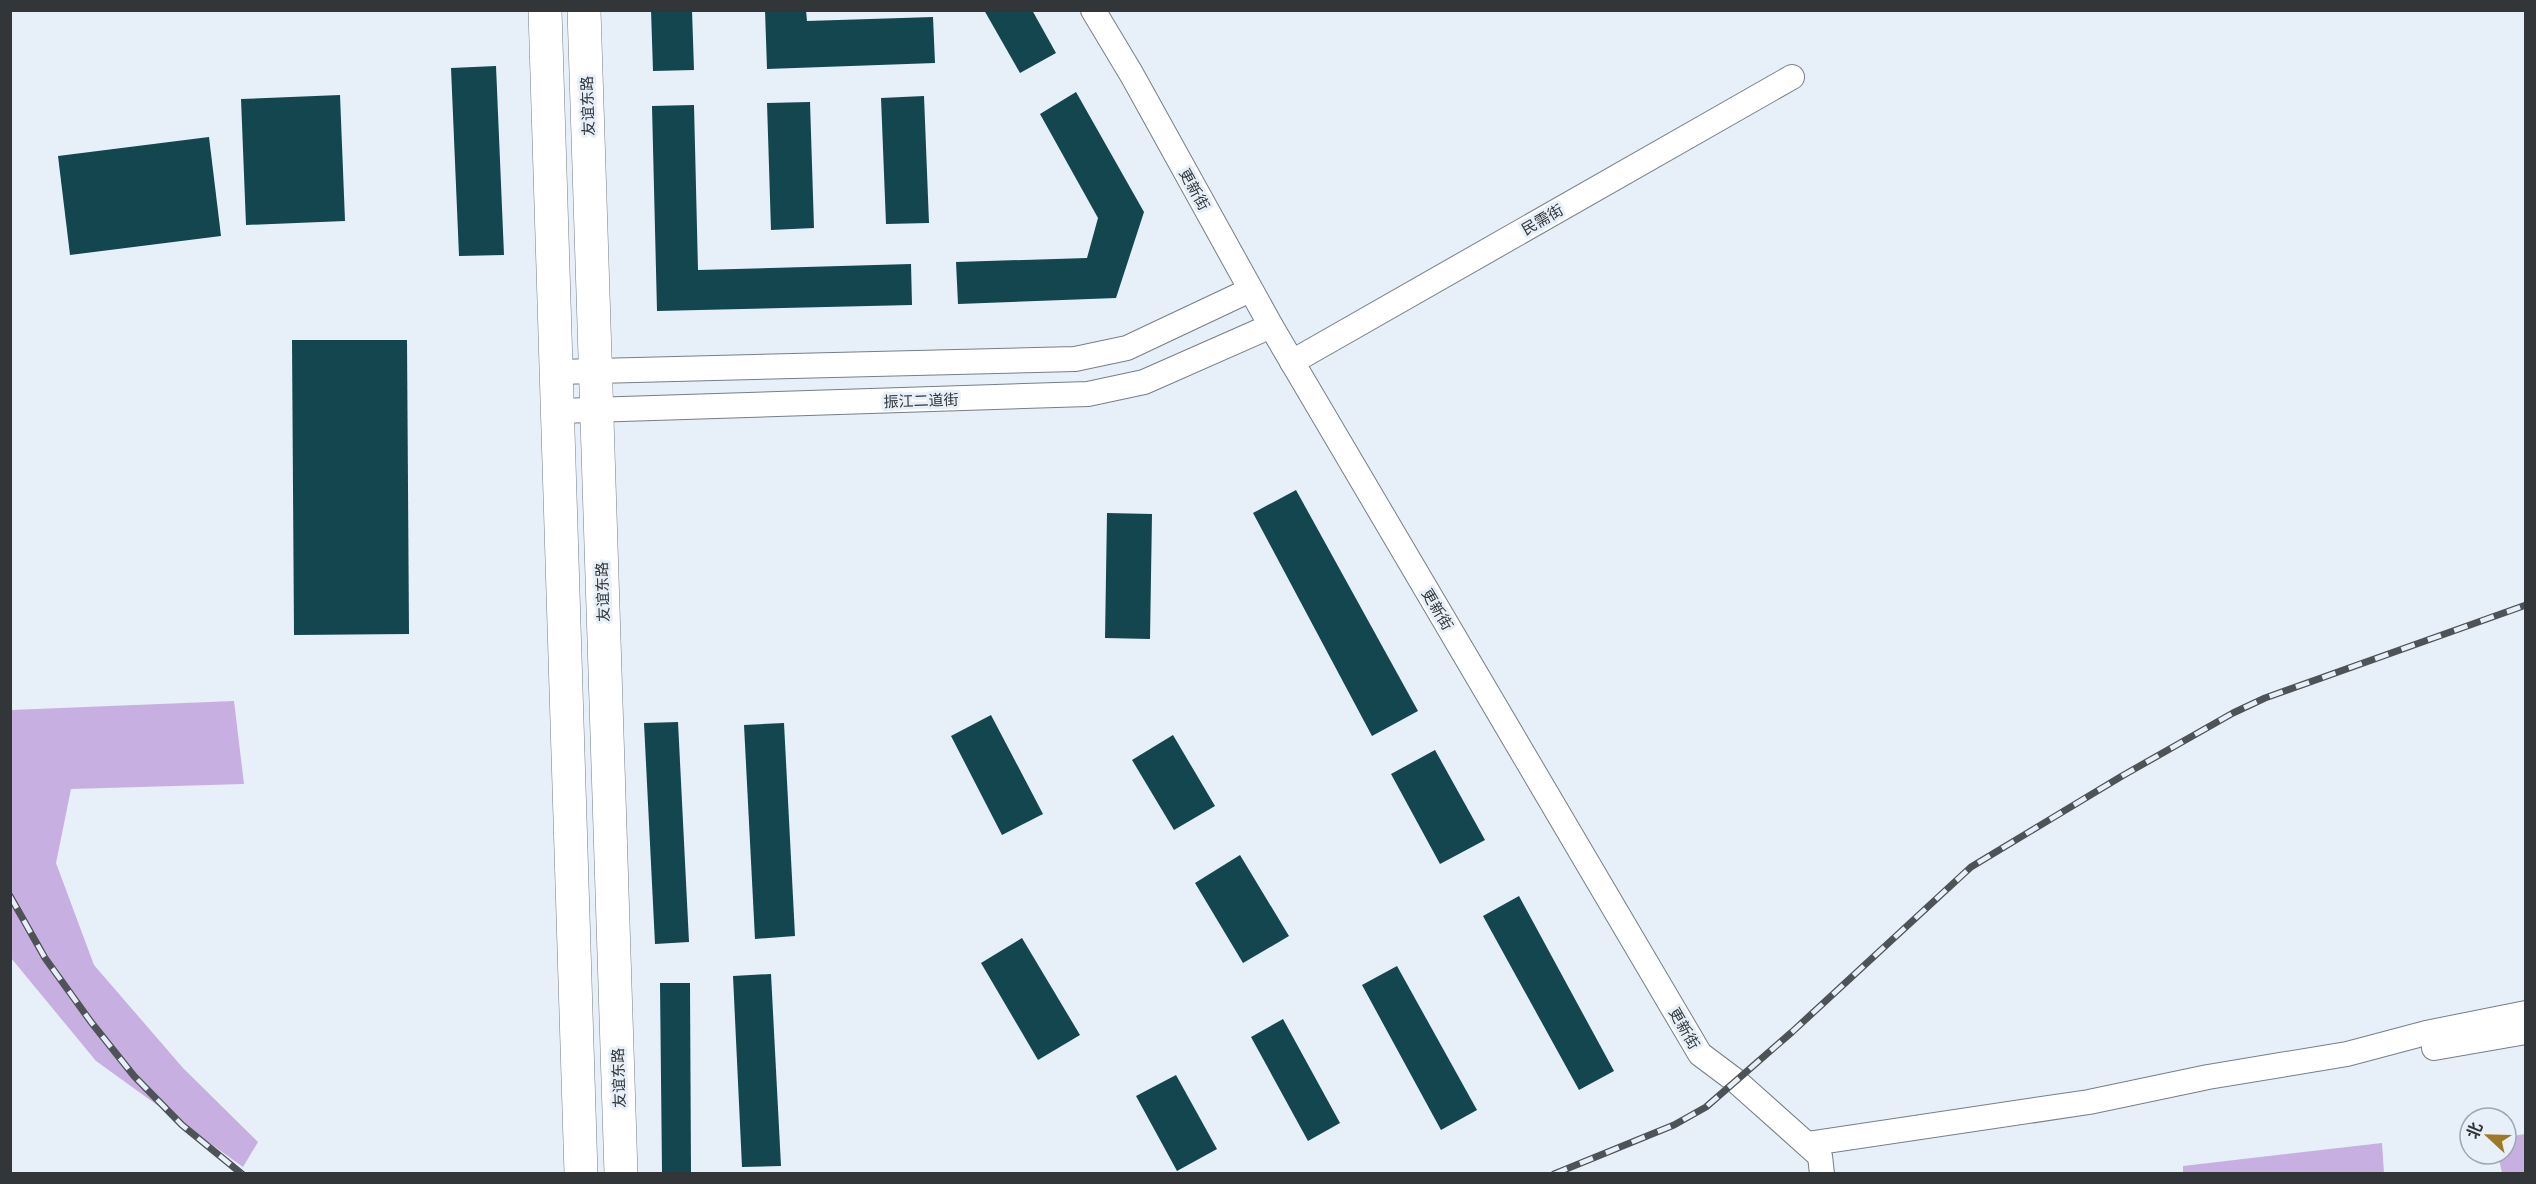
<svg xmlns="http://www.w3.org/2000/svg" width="2536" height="1184" font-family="'Noto Serif','Noto Sans SC',serif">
  <rect width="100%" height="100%" fill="#e7f0f9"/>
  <!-- green -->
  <g fill="#c8afe1">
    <polygon points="234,701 244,784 71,789 56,863 94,965 183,1068 258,1142 243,1167 96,1061 11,958 11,710"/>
    <polygon points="2525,1134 2525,1173 2502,1173 2498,1154 2506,1154 2506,1137"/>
    <polygon points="2382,1143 2384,1173 2183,1173 2183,1166"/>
  </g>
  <!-- building -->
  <g fill="#13464f">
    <polygon points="651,10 692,10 694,70 653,71"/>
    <polygon points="765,10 806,10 807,21 933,17 935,63 767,69"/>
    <polygon points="984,10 1032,10 1056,53 1020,73"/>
    <polygon points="496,66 504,255 459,256 451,68"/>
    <polygon points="1076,92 1144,212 1116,298 958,304 956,262 1087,258 1098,218 1040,114"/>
    <polygon points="340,95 345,221 246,225 241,99"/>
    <polygon points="924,96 929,223 886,224 881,98"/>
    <polygon points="810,102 814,228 771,230 767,103"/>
    <polygon points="694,105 698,270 911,264 912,305 657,311 652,106"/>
    <polygon points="209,137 221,236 70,255 58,156"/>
    <polygon points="292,340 407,340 409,634 294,635"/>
    <polygon points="1296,490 1418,711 1372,736 1253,513"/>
    <polygon points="1107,513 1152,514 1150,639 1105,638"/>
    <polygon points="991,715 1043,814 1002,835 951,736"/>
    <polygon points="678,722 689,942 655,944 644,723"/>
    <polygon points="784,723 795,936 755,939 744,725"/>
    <polygon points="1173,735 1215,806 1174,830 1132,760"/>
    <polygon points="1435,750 1485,840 1440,864 1391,774"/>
    <polygon points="1240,855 1289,936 1243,963 1195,883"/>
    <polygon points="1519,896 1614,1071 1579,1090 1483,916"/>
    <polygon points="1022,938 1080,1035 1038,1060 981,963"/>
    <polygon points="1397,966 1477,1110 1441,1130 1362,985"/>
    <polygon points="771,974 781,1166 742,1167 733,976"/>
    <polygon points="660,983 690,983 691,1173 662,1173"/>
    <polygon points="1283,1019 1340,1123 1308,1141 1251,1037"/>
    <polygon points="1176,1075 1217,1149 1177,1171 1136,1096"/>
  </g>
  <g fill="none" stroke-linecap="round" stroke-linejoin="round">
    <defs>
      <g id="minor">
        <polyline points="1093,10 1132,75 1271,326 1700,1054 1736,1081 1820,1156 1822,1174"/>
        <polyline points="1292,362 1792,77"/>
        <polyline points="557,372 1075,359 1127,348 1250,290"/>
        <polyline points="559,411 1088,394 1144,382 1271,326"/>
        <polyline points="2434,1048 2526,1032"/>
        <polyline points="1807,1144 2089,1102 2208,1077 2347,1054 2426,1033 2526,1013"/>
      </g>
      <g id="highway">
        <polyline points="545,10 581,1174"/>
        <polyline points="584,10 621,1174"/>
      </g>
    </defs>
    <!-- minor casing -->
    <use href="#minor" stroke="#767f86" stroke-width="26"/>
    <!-- highway casing -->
    <use href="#highway" stroke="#767f86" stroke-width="34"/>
    <!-- minor -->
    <use href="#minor" stroke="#fff" stroke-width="24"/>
    <!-- highway -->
    <use href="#highway" stroke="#fff" stroke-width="33"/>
    <defs>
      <g id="rail">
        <polyline points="10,896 45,958 91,1022 134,1076 182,1125 242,1174"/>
        <polyline points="1554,1174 1674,1125 1706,1107 1792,1032 1971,867 2122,776 2233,713 2265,698 2526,605"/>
      </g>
    </defs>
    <!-- rail casing -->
    <use href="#rail" stroke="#4e5357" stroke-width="7"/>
    <!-- rail -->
    <use href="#rail" stroke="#e7f0f9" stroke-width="4.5" stroke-dasharray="14" stroke-linecap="butt"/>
  </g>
  <g text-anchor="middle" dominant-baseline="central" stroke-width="6" stroke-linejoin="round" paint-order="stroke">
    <!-- street labels -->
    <g font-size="15" fill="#323639" stroke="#e7f0f9">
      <text transform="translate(587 106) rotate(-92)">友谊东路</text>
      <text transform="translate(1195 189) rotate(61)">更新街</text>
      <text transform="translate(1542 219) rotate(-30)">民需街</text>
      <text transform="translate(921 400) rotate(-2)">振江二道街</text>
      <text transform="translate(602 592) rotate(-92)">友谊东路</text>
      <text transform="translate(1438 609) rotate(59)">更新街</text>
      <text transform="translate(1685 1028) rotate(60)">更新街</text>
      <text transform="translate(618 1078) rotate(-92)">友谊东路</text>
    </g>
  </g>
  <!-- border -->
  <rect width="2536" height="1184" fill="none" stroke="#323639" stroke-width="24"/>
  <!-- north arrow -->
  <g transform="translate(2488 1136) rotate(292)"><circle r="28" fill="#e7f0f9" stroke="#9fa6ac" stroke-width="1.5"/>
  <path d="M0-4.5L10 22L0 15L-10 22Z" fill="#a07927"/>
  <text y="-9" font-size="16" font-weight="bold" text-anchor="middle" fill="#323639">北</text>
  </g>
</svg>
